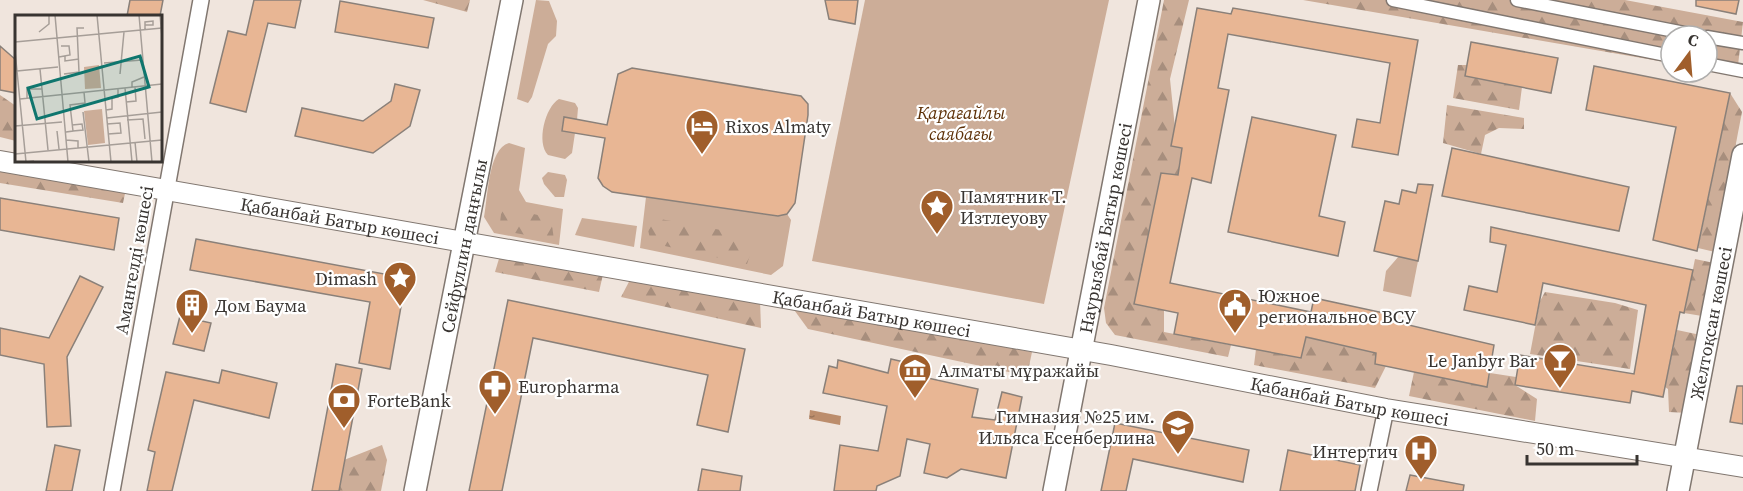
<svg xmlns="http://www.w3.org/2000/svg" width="1743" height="491" font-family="'Source Serif 4',serif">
  <defs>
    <pattern id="forest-firs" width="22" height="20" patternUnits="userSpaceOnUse" patternTransform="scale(1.5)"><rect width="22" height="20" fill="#ccad98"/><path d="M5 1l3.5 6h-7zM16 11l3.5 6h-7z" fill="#a78e7d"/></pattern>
    <pattern id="water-ripples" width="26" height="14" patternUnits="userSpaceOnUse" patternTransform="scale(1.5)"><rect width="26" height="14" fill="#bc8d6c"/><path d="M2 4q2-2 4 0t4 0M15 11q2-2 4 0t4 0" fill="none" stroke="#9a7459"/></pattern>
  </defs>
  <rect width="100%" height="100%" fill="#f0e5dd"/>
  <!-- green -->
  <g fill="#ccad98">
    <polygon points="536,0 549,1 557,21 556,36 548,44 532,97 528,103 517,99"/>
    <polygon points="865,0 1109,0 1044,304 812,261"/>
    <path d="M559,99L575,103L578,108L577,120L564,117L562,130L575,133L572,153L565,159L548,155C536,143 545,107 559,99Z"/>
    <path d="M509,143L525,148L519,190L526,202L563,209L559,245L494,233L484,217C488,197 488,149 509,143Z"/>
    <polygon points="548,172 565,175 567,180 564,197 555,197 544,184 542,178"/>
    <polygon points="646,197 778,216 787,214 791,220 783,266 771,275 640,248"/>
    <polygon points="582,218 637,226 634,247 575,235"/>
    <polygon points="1399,256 1418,261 1411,297 1383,291 1386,271"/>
  </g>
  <!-- forest -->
  <g fill="url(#forest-firs)">
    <polygon points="423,0 470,0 467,12"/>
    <polygon points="1164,0 1189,0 1170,79 1175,128 1171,146 1182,148 1178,175 1161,173 1134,304 1164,310 1164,332 1231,345 1228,357 1115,335 1106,323 1104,308"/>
    <polygon points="1303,0 1625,0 1743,22 1737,74 1707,69 1707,36 1671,36 1671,63"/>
    <polygon points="1458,65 1467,65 1465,76 1522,87 1519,110 1453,98"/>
    <polygon points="1730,93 1742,112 1715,252 1698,248"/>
    <polygon points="0,95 16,106 16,141 0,137"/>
    <polygon points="1447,105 1524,118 1524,129 1499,128 1485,135 1481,154 1443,143"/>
    <polygon points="0,169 126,189 123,203 0,183"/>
    <polygon points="502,207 551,218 554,240 499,230"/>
    <polygon points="649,217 721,230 751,252 747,264 651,243 646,221"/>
    <polygon points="501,252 604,270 599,292 495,272"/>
    <polygon points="1695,259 1714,263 1702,316 1684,313"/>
    <polygon points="632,276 760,300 761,328 621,297"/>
    <polygon points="1545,292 1615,303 1638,310 1630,369 1530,354 1540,301"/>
    <polygon points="792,307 1032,352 1027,376 808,329"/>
    <polygon points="1677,330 1696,334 1688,413 1669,412 1668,389 1665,387"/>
    <polygon points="1306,337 1376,353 1375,364 1386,366 1375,388 1254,365 1256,349"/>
    <polygon points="1414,372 1487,387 1490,373 1516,377 1515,385 1537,399 1535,421 1409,396"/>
    <polygon points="382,445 387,460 381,491 339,491 344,460"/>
  </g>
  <!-- water -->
  <polygon fill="url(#water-ripples)" points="810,410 841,416 840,425 809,419"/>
  <!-- building -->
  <g fill="#e8b694" stroke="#8a8079" stroke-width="1.5">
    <polygon points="130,0 163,0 160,16 127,16"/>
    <polygon points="254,0 301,0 295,28 268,23 246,112 210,103 228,31 246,35"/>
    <polygon points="825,0 858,0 855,24 829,19"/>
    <polygon points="1696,0 1739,0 1736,14 1696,6"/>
    <polygon points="340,1 434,18 428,48 335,32"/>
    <polygon points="1197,8 1231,14 1233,8 1418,40 1398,155 1352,147 1357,119 1380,123 1390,63 1228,34 1218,88 1229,90 1211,183 1192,178 1170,283 1311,312 1314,298 1384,313 1383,319 1494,345 1487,387 1375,364 1376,353 1306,337 1301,358 1174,334 1178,313 1134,304 1161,173 1178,175 1182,148 1171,146"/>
    <polygon points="1471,42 1558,58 1551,93 1465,76"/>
    <polygon points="0,46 16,60 16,93 0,90"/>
    <polygon points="1594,66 1730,93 1697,251 1653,240 1676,127 1586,110"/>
    <polygon points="632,68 801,96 808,104 808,115 795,203 787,214 778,216 612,192 603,186 598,178 605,138 562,131 564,117 607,125 618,74"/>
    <polygon points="395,84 420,90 410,126 373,153 295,136 302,108 363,121 391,101"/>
    <polygon points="1252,117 1336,135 1319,216 1345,222 1338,256 1228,232"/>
    <polygon points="1452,148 1629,187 1619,231 1442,196"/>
    <polygon points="1418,184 1433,185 1418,261 1374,251 1385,201 1399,204 1402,190 1416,193"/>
    <polygon points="0,198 119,218 114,250 0,230"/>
    <polygon points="1491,227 1693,270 1684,313 1680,312 1663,397 1632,391 1630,403 1515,385 1520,355 1634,374 1646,305 1543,283 1535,325 1464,310 1469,286 1497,292 1506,245 1490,242"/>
    <polygon points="196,239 406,278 390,369 359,363 370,302 190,270"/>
    <polygon points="80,276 103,287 67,357 71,426 47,427 44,364 0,355 0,328 49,338"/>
    <polygon points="508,300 745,349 728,432 697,425 708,375 533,338 502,491 469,491"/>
    <polygon points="180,316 211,323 204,351 173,344"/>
    <polygon points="891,359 926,367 923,377 978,389 972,417 995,420 1002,392 1022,397 1006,478 961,469 947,478 924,473 930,444 907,439 900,476 877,486 876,491 834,491 840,445 878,451 887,406 823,393 829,366 837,368 838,360 888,373"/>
    <polygon points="336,364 362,369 339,491 312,491"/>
    <polygon points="222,370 277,383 269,418 194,400 172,491 147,491 155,452 148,450 166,372 219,383"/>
    <polygon points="1737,386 1743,386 1743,424 1730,422"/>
    <polygon points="1115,423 1249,450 1243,482 1133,459 1126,491 1101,491"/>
    <polygon points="55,445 80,450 72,491 46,491"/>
    <polygon points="1288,450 1360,465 1355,491 1280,491"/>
    <polygon points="702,469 742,476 740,491 698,491"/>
    <polygon points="1410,475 1464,485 1463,491 1406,491"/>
  </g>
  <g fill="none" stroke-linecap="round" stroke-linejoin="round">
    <defs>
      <g id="pedestrian">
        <polyline points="1393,0 1671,56"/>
        <polyline points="1517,0 1700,36"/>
        <polyline points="1707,37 1743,43"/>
        <polyline points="1707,64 1743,71"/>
      </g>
      <g id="minor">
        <polyline points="112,491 201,0"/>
        <polyline points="1369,491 1386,409"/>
      </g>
      <g id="tertiary">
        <path id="s1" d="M0,161L1111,355L1386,409L1743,467"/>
      </g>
      <g id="secondary">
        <path id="s2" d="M415,491L512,0"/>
        <path id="s3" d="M1054,491L1149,0"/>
        <path id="s4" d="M1678,491L1743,155"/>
      </g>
    </defs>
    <!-- pedestrian casing -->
    <use href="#pedestrian" stroke="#817770" stroke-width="15"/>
    <!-- minor casing -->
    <use href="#minor" stroke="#817770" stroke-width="18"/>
    <!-- tertiary casing -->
    <use href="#tertiary" stroke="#817770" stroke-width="22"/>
    <!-- secondary casing -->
    <use href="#secondary" stroke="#817770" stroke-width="24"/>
    <!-- pedestrian -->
    <use href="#pedestrian" stroke="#fff" stroke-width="12"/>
    <!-- minor -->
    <use href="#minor" stroke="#fff" stroke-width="15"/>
    <!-- tertiary -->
    <use href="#tertiary" stroke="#fff" stroke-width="20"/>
    <!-- secondary -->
    <use href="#secondary" stroke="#fff" stroke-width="21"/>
  </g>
  <!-- icons -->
  <defs>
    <symbol id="hotel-pin" viewBox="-11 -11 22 30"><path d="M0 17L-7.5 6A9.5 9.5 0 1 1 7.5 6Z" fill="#a05e2b" stroke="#fff"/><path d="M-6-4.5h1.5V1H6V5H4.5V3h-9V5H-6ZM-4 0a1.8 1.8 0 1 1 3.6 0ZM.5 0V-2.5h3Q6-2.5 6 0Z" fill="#fff"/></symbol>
    <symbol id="sight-pin" viewBox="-11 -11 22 30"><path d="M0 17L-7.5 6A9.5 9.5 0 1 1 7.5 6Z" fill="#a05e2b" stroke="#fff"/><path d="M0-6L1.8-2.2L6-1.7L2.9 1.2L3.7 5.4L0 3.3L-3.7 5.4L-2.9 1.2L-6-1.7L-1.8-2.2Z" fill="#fff"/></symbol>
    <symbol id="building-pin" viewBox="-11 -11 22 30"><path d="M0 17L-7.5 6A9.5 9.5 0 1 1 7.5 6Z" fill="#a05e2b" stroke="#fff"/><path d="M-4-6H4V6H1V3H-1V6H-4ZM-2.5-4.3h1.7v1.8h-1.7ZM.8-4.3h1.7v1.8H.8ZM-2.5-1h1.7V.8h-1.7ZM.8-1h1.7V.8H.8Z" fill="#fff"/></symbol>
    <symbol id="civic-pin" viewBox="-11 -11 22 30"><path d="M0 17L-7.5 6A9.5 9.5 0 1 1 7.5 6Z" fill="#a05e2b" stroke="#fff"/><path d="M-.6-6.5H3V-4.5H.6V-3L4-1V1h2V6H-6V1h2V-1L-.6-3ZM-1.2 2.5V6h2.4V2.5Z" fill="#fff"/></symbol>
    <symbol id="bar-pin" viewBox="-11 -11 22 30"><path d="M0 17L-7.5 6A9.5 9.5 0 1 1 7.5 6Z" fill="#a05e2b" stroke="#fff"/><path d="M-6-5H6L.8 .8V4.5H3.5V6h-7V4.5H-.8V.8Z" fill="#fff"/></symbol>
    <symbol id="museum-pin" viewBox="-11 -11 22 30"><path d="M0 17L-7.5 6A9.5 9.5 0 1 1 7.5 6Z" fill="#a05e2b" stroke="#fff"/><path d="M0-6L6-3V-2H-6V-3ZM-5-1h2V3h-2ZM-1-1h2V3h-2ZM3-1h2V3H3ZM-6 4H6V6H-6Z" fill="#fff"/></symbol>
    <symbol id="pharmacy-pin" viewBox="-11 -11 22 30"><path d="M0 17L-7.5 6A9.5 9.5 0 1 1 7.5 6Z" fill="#a05e2b" stroke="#fff"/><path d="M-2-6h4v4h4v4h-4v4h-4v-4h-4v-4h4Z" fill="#fff"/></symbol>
    <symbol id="bank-pin" viewBox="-11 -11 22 30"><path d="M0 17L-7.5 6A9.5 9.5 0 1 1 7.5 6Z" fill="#a05e2b" stroke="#fff"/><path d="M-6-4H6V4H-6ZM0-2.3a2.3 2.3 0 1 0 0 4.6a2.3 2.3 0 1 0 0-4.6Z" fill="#fff"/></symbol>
    <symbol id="school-pin" viewBox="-11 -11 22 30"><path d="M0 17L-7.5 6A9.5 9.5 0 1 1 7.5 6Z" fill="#a05e2b" stroke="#fff"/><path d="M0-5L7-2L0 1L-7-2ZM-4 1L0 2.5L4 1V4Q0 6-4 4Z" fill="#fff"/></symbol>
    <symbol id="hospital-pin" viewBox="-11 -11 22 30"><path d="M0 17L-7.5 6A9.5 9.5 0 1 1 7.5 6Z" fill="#a05e2b" stroke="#fff"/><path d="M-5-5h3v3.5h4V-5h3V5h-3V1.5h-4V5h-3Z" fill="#fff"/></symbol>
  </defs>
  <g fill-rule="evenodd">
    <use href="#hotel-pin" x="683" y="107" width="38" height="52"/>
    <use href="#sight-pin" x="918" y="187" width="38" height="52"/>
    <use href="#sight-pin" x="381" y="259" width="38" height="52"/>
    <use href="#building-pin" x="173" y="286" width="38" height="52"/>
    <use href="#civic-pin" x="1216" y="286" width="38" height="52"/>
    <use href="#bar-pin" x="1541" y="341" width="38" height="52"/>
    <use href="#museum-pin" x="896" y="351" width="38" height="52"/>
    <use href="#pharmacy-pin" x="476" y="367" width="38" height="52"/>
    <use href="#bank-pin" x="325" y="381" width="38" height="52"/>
    <use href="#school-pin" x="1159" y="407" width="38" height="52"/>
    <use href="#hospital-pin" x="1402" y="432" width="38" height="52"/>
  </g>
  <g text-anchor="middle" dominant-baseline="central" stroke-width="4.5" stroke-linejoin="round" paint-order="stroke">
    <!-- park labels -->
    <g font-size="18" font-style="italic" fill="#5d3007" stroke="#fff">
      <text x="961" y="112">Қарағайлы<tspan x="961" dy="21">саябағы</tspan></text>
    </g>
    <!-- poi labels -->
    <g font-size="18" fill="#383431" stroke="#fff" text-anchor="start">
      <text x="725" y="126">Rixos Almaty</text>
      <text x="960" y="196">Памятник Т.<tspan x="960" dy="21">Изтлеуову</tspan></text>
      <text x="377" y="278" text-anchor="end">Dimash</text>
      <text x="1258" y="295">Южное<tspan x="1258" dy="21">региональное ВСУ</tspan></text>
      <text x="215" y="305">Дом Баума</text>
      <text x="1537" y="360" text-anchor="end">Le Janbyr Bar</text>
      <text x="938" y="370">Алматы мұражайы</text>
      <text x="518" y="386">Europharma</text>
      <text x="367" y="400">ForteBank</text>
      <text x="1155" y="416" text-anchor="end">Гимназия №25 им.<tspan x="1155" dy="21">Ильяса Есенберлина</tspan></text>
      <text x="1398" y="451" text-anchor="end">Интертич</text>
    </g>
    <!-- street labels -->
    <g font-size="18" fill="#383431" stroke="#fff">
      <text stroke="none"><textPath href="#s1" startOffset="345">Қабанбай Батыр көшесі</textPath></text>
      <text stroke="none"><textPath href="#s3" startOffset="268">Наурызбай Батыр көшесі</textPath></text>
      <text stroke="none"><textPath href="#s2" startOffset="250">Сейфуллин даңғылы</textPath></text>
      <text transform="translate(134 260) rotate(-80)">Амангелді көшесі</text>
      <text stroke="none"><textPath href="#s1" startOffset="885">Қабанбай Батыр көшесі</textPath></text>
      <text stroke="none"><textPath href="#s4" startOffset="171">Желтоқсан көшесі</textPath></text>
      <text stroke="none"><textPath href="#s1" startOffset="1371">Қабанбай Батыр көшесі</textPath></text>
    </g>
  </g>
  <!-- overview -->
  <g transform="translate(15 15)">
    <rect width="147" height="147" fill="#f0e5dd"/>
    <path d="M84,50L86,73L70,74L69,52ZM87,94L90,128L73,130L69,96Z" fill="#ccad98"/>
    <path fill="none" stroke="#a69e98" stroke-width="1.5" d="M40,0L53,147M82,0L96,147M124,0L137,147M145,0L147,22M130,10H138V6L130,7V15M24,17L34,9V0M0,27L147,13M0,36L11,147L19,146M50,41V46L64,44M44,42L55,40L54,31H46M89,48L127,45M25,54L33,135M2,56L43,52M49,59L64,57L62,13H69M105,59L109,17M110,73L117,147M117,73V67L129,62M5,84L147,69M12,84V74H27M111,87L121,86L120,72M91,95L97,94V83L103,82V74M68,97L74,147M92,103L147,97M112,105L128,104L130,124M92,109L105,108L106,118L93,119M57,110L67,109L68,115L58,116M0,111L47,107M42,116L44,134M51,117L58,116L55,90L70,88L69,77M51,125L63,126V133M120,127L122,147M0,139L147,125"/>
    <path fill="#0f766e" fill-opacity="0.15" stroke="#0f766e" stroke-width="3" d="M125,41L134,72L22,104L13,73Z"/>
    <rect width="147" height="147" fill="none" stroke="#383431" stroke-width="3"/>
  </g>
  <!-- north arrow -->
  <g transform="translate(1689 54) rotate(16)"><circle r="28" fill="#ffffff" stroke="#afaead" stroke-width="1.5"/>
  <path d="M0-4.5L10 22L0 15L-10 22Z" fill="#a05e2b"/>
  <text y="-9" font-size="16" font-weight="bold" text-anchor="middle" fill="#383431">С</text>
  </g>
  <!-- scale -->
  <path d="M1527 455v9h110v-9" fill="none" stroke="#383431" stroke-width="3"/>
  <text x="1536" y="455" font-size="18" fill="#383431" stroke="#ffffff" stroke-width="4.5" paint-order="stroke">50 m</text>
</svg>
